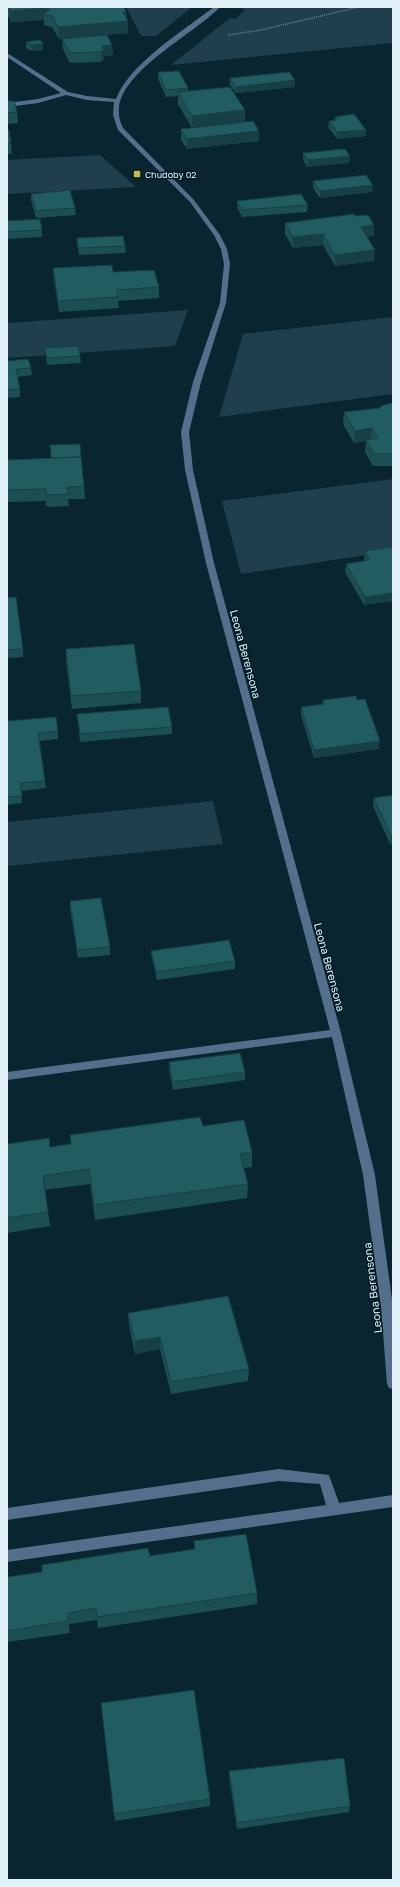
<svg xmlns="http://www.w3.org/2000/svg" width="400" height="1887" font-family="'Golos Text',sans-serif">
  <rect width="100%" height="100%" fill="#082530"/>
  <!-- green -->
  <g fill="#203f4c">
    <polygon points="126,7 192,7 156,36 141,36"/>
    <polygon points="244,7 393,7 393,43 171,65 230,18 235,19 245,10 242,9"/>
    <polygon points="100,155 136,187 7,194 7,160"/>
    <polygon points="188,310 175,346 7,358 7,323"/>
    <polygon points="393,317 393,394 219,417 243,334"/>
    <polygon points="393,479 393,551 241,574 222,501"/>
    <polygon points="213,801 223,844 7,866 7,822"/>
  </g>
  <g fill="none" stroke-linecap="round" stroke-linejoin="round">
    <!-- path -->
    <polyline stroke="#6a828b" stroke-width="1.5" stroke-dasharray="1 1" stroke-linecap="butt" points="228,35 261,30 359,7"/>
    <!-- minor -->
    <g fill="#546f8b" fill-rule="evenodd">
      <path d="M214,7H220C194,34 124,69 119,107C118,115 120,122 123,128L194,200L220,235L227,249L230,264L226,303L201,382L189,432L193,470L214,563L341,1033L375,1175L393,1307V1389L389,1388L387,1384L381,1307L363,1175L332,1037L7,1080V1072L330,1030L206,563L185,470L181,432L193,382L220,303L224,264L221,249L214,235L190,202L118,130L113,115L114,102L87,100L66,95L38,103L7,107V103L38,99L61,93L7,57V53L68,92L87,96L116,99C130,63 183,31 214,7Z"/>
      <polygon points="279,1469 329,1475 339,1503 393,1495 393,1507 7,1562 7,1550 326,1505 320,1484 279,1481 7,1520 7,1508"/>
    </g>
  </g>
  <!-- wall -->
  <g fill="#1c4f53">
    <polygon points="7,7 124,7 126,12 128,33 59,39 52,27 47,26 44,25 44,20 11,22 7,13"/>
    <polygon points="62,39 112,45 113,55 104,56 104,60 101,62 70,63 63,49"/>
    <polygon points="26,42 43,44 43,50 32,51 26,48"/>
    <polygon points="158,72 188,88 188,91 245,122 192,128 178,104 178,96 166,97 158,79"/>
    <polygon points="230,78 295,87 236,93 230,85"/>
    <polygon points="7,101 17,112 18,123 7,124"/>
    <polygon points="335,117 366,136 337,139 328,127 329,121 334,120"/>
    <polygon points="181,129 259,141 187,149 181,140"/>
    <polygon points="7,130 11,143 12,154 7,154"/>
    <polygon points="303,153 349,163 307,167 303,160"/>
    <polygon points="313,181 372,192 320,198 313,188"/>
    <polygon points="31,194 75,208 76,215 36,218 31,200"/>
    <polygon points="237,201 308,205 307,212 242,217 237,207"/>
    <polygon points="7,221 42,230 42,237 7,239"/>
    <polygon points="285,223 374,236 367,237 374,261 335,266 323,245 293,248 285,234"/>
    <polygon points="77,238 125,246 126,253 79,255"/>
    <polygon points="53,268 113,272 159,287 159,298 118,301 119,308 59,312 54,280"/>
    <polygon points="45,348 80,356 81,363 47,365"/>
    <polygon points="7,361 31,368 32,375 17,377 20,389 20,397 7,398"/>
    <polygon points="393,404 393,466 373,466 365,452 366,441 354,443 343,424 344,412 379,408"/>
    <polygon points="7,460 84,486 85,499 68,499 69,506 53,507 46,506 46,501 7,502"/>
    <polygon points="393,549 393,601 364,605 345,572 346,564 365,561 364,559 365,551"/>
    <polygon points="7,598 23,649 23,657 7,658"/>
    <polygon points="66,649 141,691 141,703 72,709 66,662"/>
    <polygon points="323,700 357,700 379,749 314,758 301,715 301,707 322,705"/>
    <polygon points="77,714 172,727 172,734 80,742"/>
    <polygon points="7,721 58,731 58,739 39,741 46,788 21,791 22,803 7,805"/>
    <polygon points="393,795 393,843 390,844 373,806 374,798"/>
    <polygon points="70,901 110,947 110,955 78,958 70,909"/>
    <polygon points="151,951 235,961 235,969 157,980 152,959"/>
    <polygon points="169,1062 245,1072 245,1080 173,1090 169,1070"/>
    <polygon points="203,1126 252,1152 252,1167 244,1168 248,1184 247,1198 95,1220 90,1184 45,1190 48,1212 50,1226 7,1233 7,1144 50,1147 71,1144 70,1135"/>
    <polygon points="128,1313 249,1369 248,1381 171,1394 160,1349 135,1354 129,1325"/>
    <polygon points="194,1541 257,1593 257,1604 98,1628 97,1620 69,1624 70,1633 7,1642 7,1577 194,1549"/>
    <polygon points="102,1710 210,1799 210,1806 115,1821"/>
    <polygon points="229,1771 350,1806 349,1812 237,1829 229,1778"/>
  </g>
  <!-- shaded-wall -->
  <g fill="#164043">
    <polygon points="48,8 49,15 44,13 44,20 11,22 10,11"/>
    <polygon points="123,12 126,12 127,21 128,21 128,33 59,39 58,27"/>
    <polygon points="43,44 43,50 32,51 31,45"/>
    <polygon points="112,45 113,55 104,56 104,60 101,62 101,52 102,46"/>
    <polygon points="295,80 295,87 236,93 236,87"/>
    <polygon points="245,110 245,122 192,128 192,116"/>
    <polygon points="366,130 366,136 337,139 337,132"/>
    <polygon points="259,131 259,141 187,149 187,139"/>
    <polygon points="350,156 349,163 307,167 308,160"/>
    <polygon points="373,185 372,192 320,198 320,191"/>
    <polygon points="374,225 374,236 360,238 361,227"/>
    <polygon points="323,234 323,245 293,248 293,237"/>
    <polygon points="375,250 374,261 335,266 335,255"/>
    <polygon points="372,428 371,440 354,443 355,431"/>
    <polygon points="393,593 393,601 364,605 365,597"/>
    <polygon points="380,741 379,749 314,758 314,750"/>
    <polygon points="393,835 393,843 390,844 391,836"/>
    <polygon points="160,1337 160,1349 135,1354 135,1341"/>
  </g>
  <!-- building -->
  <g fill="#205c60" stroke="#164043">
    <polygon points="9,7 124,7 126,12 123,12 128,21 58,27 52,15 46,15 44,13 50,10 48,8 10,11"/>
    <polygon points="107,35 112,45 102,46 104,50 101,52 70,53 62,39"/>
    <polygon points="40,40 43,44 31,45 26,42"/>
    <polygon points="179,71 188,88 166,90 158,72"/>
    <polygon points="289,72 295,80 236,87 230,78"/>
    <polygon points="230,87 245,110 192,116 178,92"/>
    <polygon points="7,101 14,101 17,112 7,113"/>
    <polygon points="354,114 366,130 337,132 329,121 337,120 335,117"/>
    <polygon points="253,121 259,131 187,139 181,129"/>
    <polygon points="7,130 9,130 11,143 7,144"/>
    <polygon points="345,149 350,156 308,160 303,153"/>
    <polygon points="366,175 373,185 320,191 313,181"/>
    <polygon points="70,190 75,208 36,211 31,194"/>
    <polygon points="301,194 308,205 242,210 237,201"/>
    <polygon points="354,214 355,216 368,215 374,225 361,227 375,250 335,255 323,234 293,237 285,223"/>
    <polygon points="40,219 42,230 7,232 7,221"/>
    <polygon points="123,236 125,246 78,248 77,238"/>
    <polygon points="112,265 113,272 154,270 159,287 117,290 118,297 58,301 53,268"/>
    <polygon points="78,346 80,356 47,358 45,348"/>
    <polygon points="28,359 31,368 16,369 20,389 7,390 7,361"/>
    <polygon points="392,403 393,404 393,454 374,454 366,440 378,438 372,428 355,431 344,412 379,408 383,405"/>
    <polygon points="80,444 81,457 51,458 50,445"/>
    <polygon points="81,457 84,486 67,487 68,494 52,495 46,494 46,489 7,490 7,460"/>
    <polygon points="392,547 393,549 393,593 365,597 346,564 369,560 365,551"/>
    <polygon points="16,597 23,649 7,650 7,598"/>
    <polygon points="134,644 141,691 71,696 66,649"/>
    <polygon points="356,696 357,700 365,699 380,741 314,750 301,707 324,704 323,700"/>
    <polygon points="168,707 172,727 80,734 77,714"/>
    <polygon points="56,717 58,731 38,733 45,781 20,783 22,796 7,797 7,721"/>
    <polygon points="393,795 393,835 391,836 374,798"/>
    <polygon points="101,898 110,947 77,950 70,901"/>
    <polygon points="229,940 235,961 156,972 151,951"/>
    <polygon points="240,1053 245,1072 173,1082 169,1062"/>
    <polygon points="200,1117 203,1126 244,1120 252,1152 240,1154 248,1184 94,1205 89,1169 43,1176 48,1212 7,1218 7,1144 49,1138 50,1147 71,1144 70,1135"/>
    <polygon points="228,1296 249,1369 171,1382 160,1337 135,1341 128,1313"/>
    <polygon points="246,1534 257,1593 97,1617 96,1608 68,1613 68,1621 7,1631 7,1577 42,1572 42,1565 148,1548 150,1556 195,1549 194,1541"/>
    <polygon points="194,1690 210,1799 114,1814 101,1703"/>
    <polygon points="344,1758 350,1806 237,1823 229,1771"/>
  </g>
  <!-- markers -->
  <rect fill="#c2bd3f" stroke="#011c26" stroke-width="1.5" x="133" y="170" width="8" height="8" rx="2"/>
  <g text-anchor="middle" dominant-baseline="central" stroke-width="3" stroke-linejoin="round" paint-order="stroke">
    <!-- far-poi labels -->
    <g font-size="9" fill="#e1f1f8" stroke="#011c26" text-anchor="start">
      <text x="145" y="174">Chudoby 02</text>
    </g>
    <!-- street labels -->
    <g font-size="11" fill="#e1f1f8" stroke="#011c26">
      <text transform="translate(246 654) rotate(75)">Leona Berensona</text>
      <text transform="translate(330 967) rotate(75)">Leona Berensona</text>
      <text transform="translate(372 1288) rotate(-97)">Leona Berensona</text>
    </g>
  </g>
  <!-- border -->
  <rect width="400" height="1887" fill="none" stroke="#e1f1f8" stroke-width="16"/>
</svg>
